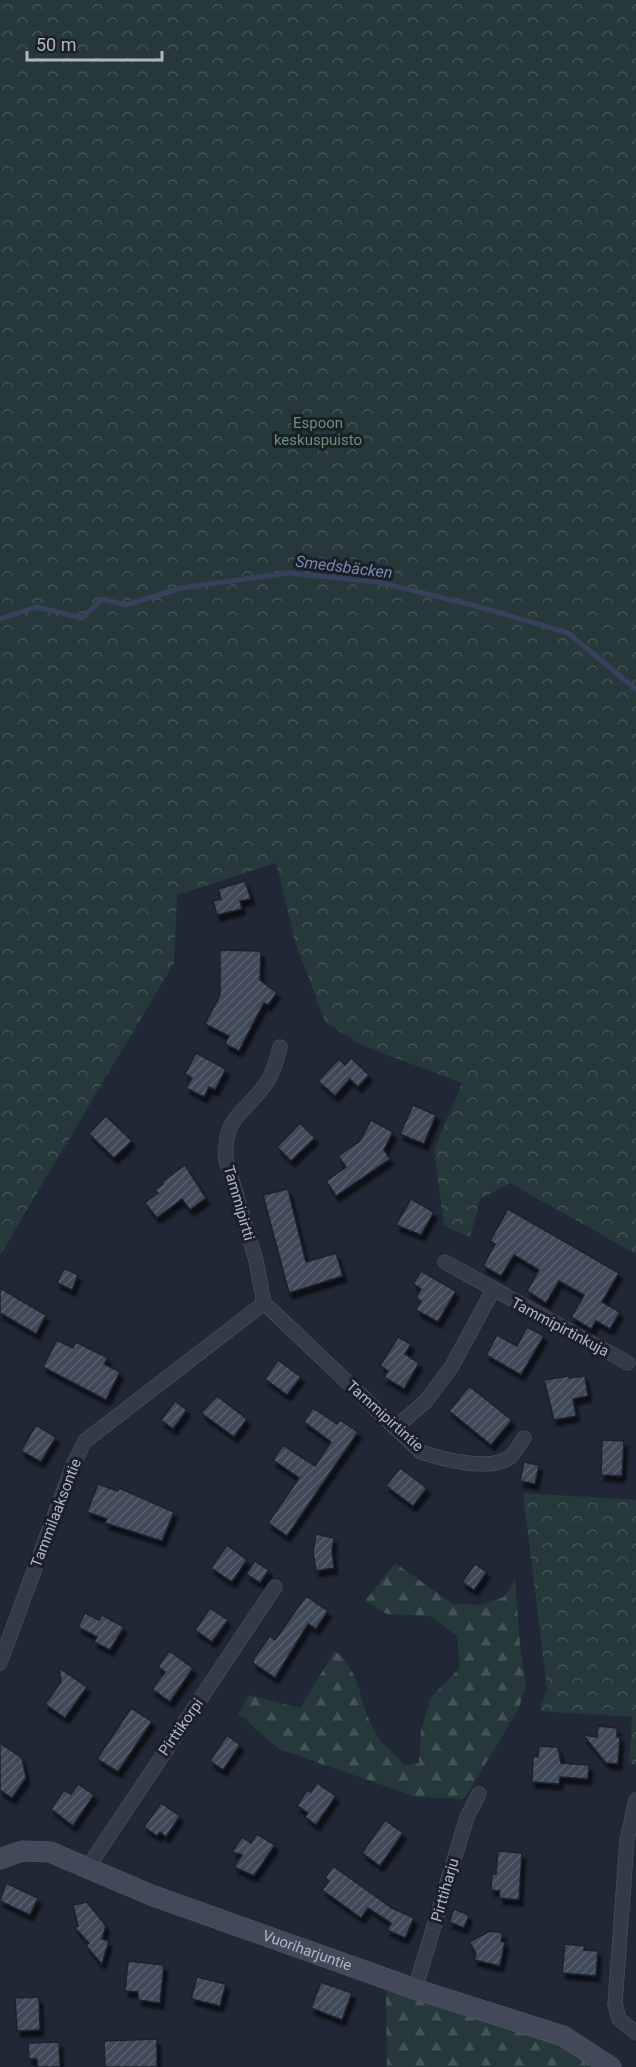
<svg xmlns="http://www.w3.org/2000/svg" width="636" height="2067" font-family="Roboto,sans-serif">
  <defs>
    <pattern id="forest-firs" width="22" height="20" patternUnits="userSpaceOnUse" patternTransform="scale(1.5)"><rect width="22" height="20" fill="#27383a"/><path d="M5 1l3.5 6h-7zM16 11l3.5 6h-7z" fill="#445355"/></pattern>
    <pattern id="park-crowns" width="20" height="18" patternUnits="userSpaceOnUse" patternTransform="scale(1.5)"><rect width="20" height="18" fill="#27383a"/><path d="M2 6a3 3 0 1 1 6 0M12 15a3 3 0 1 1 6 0" fill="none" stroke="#445355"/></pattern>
    <pattern id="building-hatch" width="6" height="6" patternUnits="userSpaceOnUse" patternTransform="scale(1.5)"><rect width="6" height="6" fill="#3f4858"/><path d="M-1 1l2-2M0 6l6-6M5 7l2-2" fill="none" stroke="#58606e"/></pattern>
    <filter id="shadow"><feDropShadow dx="3.5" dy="6" stdDeviation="1.5" flood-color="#0009"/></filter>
  </defs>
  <rect width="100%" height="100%" fill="#212835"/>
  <!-- forest -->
  <g fill="url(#forest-firs)">
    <path d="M395,1563L453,1604L482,1605L504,1597L515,1579L520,1645L526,1685L519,1708L464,1799L417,1797L279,1749L239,1714L248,1695L300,1708L335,1651C364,1673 358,1710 379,1738C386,1748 397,1757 405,1765L419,1763L421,1730L431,1697L460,1668L457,1636L430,1616L387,1614L365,1601Z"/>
    <polygon points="386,1991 440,2002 558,2042 598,2067 387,2067"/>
  </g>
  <!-- park -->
  <g fill="url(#park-crowns)">
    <polygon points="0,0 636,0 636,1254 510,1183 480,1199 470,1237 444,1226 434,1150 462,1083 361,1045 325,1022 295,941 276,863 177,895 174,963 0,1255"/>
    <polygon points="523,1493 636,1500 636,1764 629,1764 632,1717 540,1711 547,1688"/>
  </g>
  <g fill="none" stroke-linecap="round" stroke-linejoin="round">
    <!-- stream -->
    <polyline stroke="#36425c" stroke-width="5" points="0,619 37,607 82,618 103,599 126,605 181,588 288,573 378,582 476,606 568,633 636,689"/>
  </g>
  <!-- building -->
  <g fill="url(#building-hatch)" stroke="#1c212c" stroke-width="1.5" filter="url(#shadow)">
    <polygon points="245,881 251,899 240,901 242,909 217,915 213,901 221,899 218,889"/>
    <polygon points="220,950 261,951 260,980 277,993 268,1005 264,1003 239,1051 225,1044 229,1036 205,1024 220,995"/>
    <polygon points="196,1053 226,1069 215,1090 209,1087 204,1097 186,1088 192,1078 185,1074"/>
    <polygon points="351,1058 369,1075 358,1087 350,1079 335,1096 318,1081 339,1059 345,1065"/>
    <polygon points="413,1105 436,1115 424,1144 400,1134"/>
    <polygon points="106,1116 132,1141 114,1158 89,1134"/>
    <polygon points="371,1120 393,1132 384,1150 390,1159 336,1196 326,1181 346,1167 338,1156 360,1141"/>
    <polygon points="300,1123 315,1138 291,1161 277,1147"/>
    <polygon points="185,1165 206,1198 190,1210 182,1199 157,1218 145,1203 158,1193 155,1190 163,1184 162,1182"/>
    <polygon points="288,1189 306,1262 336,1253 343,1276 289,1293 263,1195"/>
    <polygon points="411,1199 434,1212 421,1235 396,1225"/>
    <polygon points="508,1209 619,1273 602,1302 620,1312 610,1329 596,1321 591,1329 571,1317 584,1295 559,1281 546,1303 527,1291 539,1270 514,1255 501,1276 483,1266 495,1244 490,1241"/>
    <polygon points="64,1268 78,1275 72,1290 57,1283"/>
    <polygon points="421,1271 456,1291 438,1322 416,1310 421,1301 416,1298 421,1289 413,1284"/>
    <polygon points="0,1288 46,1315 36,1334 0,1313"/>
    <polygon points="527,1327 544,1336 521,1375 486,1355 497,1335 517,1346"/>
    <polygon points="398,1337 411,1344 405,1354 419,1363 404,1389 384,1377 388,1371 380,1366"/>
    <polygon points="57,1340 73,1348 76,1342 108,1358 104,1364 120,1372 106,1400 43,1367"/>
    <polygon points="278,1360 301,1377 287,1395 265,1379"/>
    <polygon points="569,1376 569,1378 585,1376 588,1396 573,1399 576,1416 554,1420 544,1380"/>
    <polygon points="469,1386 512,1420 491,1445 449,1411"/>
    <polygon points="217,1396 247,1419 234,1437 201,1413"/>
    <polygon points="175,1401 187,1410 173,1429 161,1420"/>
    <polygon points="313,1408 337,1424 340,1420 358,1432 287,1536 268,1523 299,1478 273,1460 283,1445 315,1466 331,1442 304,1422"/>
    <polygon points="36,1425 56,1437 41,1462 21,1451"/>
    <polygon points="602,1440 624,1441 622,1476 601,1475"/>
    <polygon points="524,1462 539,1465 535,1484 520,1481"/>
    <polygon points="400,1468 427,1488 413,1506 386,1486"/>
    <polygon points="98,1484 118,1491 119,1488 174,1512 162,1541 105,1523 107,1519 87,1512"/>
    <polygon points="316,1534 334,1538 332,1550 334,1568 316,1571 313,1552"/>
    <polygon points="227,1545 247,1560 232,1582 211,1568"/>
    <polygon points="255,1561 269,1570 260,1583 246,1574"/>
    <polygon points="475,1564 487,1572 474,1590 462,1582"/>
    <polygon points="306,1596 328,1611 316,1629 308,1624 275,1678 253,1663 254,1658 270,1636 275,1640"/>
    <polygon points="210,1608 228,1620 212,1642 195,1630"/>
    <polygon points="85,1613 99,1620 102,1615 124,1627 110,1650 94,1642 97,1637 78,1627"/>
    <polygon points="169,1651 193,1668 170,1702 152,1689 165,1672 158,1667"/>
    <polygon points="59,1668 87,1687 65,1718 45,1704 61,1682"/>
    <polygon points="131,1708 152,1721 118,1772 97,1759"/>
    <polygon points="598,1726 617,1728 617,1737 620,1737 618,1764 606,1763 583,1735 597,1737"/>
    <polygon points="227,1735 240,1745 223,1770 210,1761"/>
    <polygon points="0,1743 22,1758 26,1778 12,1798 0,1790"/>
    <polygon points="539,1746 558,1747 561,1763 589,1765 588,1779 560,1777 559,1784 532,1782 533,1756 538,1757"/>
    <polygon points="317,1783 336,1796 316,1825 305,1817 308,1813 297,1806 307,1790 311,1792"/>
    <polygon points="78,1784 94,1795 73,1826 51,1809 64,1790 71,1794"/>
    <polygon points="161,1803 180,1816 166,1837 160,1832 157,1836 144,1827"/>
    <polygon points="385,1820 403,1833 380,1866 362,1853"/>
    <polygon points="257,1834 275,1845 254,1876 234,1867 242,1855 232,1852 242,1837 251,1843"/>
    <polygon points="498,1851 522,1853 519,1900 499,1898 500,1891 491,1890 492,1874 496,1874"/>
    <polygon points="333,1866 392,1908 414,1918 405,1938 387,1930 391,1923 368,1908 361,1918 322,1890 329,1881 325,1878"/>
    <polygon points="6,1883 38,1898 30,1915 0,1901"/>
    <polygon points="87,1902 106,1926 102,1939 109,1941 102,1964 86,1946 89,1943 75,1928 78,1926 73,1905"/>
    <polygon points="454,1909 469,1915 464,1928 449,1922"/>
    <polygon points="490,1931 503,1933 501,1941 505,1942 500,1966 474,1960 476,1953 469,1942"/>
    <polygon points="565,1944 585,1946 584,1950 598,1951 596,1976 562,1973"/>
    <polygon points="128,1961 164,1965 160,2003 138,2000 138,1992 125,1991"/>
    <polygon points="197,1977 226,1984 220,2006 191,1999"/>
    <polygon points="321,1982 352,1993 342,2020 311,2008"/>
    <polygon points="39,1997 40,2030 17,2031 15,1998"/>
    <polygon points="157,2039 157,2067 105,2067 104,2041"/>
    <polygon points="59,2042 60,2067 37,2067 37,2059 29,2059 28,2043"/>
  </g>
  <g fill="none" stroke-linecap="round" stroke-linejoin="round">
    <defs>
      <g id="street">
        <polyline points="445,1262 628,1363"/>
        <path d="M264,1303L421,1452C441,1459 491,1472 510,1457C515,1453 520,1444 524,1438"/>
        <path d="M264,1303L256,1260L226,1160C223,1114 246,1114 267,1082C274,1071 277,1059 280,1047"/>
        <polyline points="395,1428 426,1401 452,1366 493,1290"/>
        <polyline points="0,1663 73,1465 85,1441 264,1303"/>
        <polyline points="636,1800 627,1840 615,2004 619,2019 636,2033"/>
        <polyline points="88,1867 275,1587"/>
        <polyline points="415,1989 467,1817 479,1794"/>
      </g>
      <g id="secondary">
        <path id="s1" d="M0,1859L22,1851L50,1852L151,1895L415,1989L563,2036L611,2067"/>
      </g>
    </defs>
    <!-- street casing -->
    <use href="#street" stroke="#525864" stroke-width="15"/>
    <!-- secondary casing -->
    <use href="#secondary" stroke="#525864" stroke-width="21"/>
    <!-- street -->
    <use href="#street" stroke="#343a46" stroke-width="14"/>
    <!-- secondary -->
    <use href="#secondary" stroke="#434959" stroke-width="20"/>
  </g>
  <g text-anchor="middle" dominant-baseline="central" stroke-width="6" stroke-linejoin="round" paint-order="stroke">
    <!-- park labels -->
    <g font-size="15" fill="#689175" stroke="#1a1f2a">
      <text x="318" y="423">Espoon<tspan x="318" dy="17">keskuspuisto</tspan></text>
    </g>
    <!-- street labels -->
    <g font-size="15" fill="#afb5c3" stroke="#1a1f2a">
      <text transform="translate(239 1203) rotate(74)">Tammipirtti</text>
      <text transform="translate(560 1327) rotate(28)">Tammipirtinkuja</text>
      <text transform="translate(385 1416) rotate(42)">Tammipirtintie</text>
      <text transform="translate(56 1513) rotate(-69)">Tammilaaksontie</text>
      <text transform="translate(181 1727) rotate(-55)">Pirttikorpi</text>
      <text transform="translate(445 1890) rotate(-74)">Pirttiharju</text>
      <text stroke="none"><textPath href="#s1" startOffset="327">Vuoriharjuntie</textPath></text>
    </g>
    <!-- water labels -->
    <g font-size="16" font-style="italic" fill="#7989aa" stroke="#1a1f2a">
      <text transform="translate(344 567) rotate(7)">Smedsbäcken</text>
    </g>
  </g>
  <!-- scale -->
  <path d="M27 51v9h135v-9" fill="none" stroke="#afb5c3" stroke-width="3"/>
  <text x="36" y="51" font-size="18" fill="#afb5c3" stroke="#1a1f2a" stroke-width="4.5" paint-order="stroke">50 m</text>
</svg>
